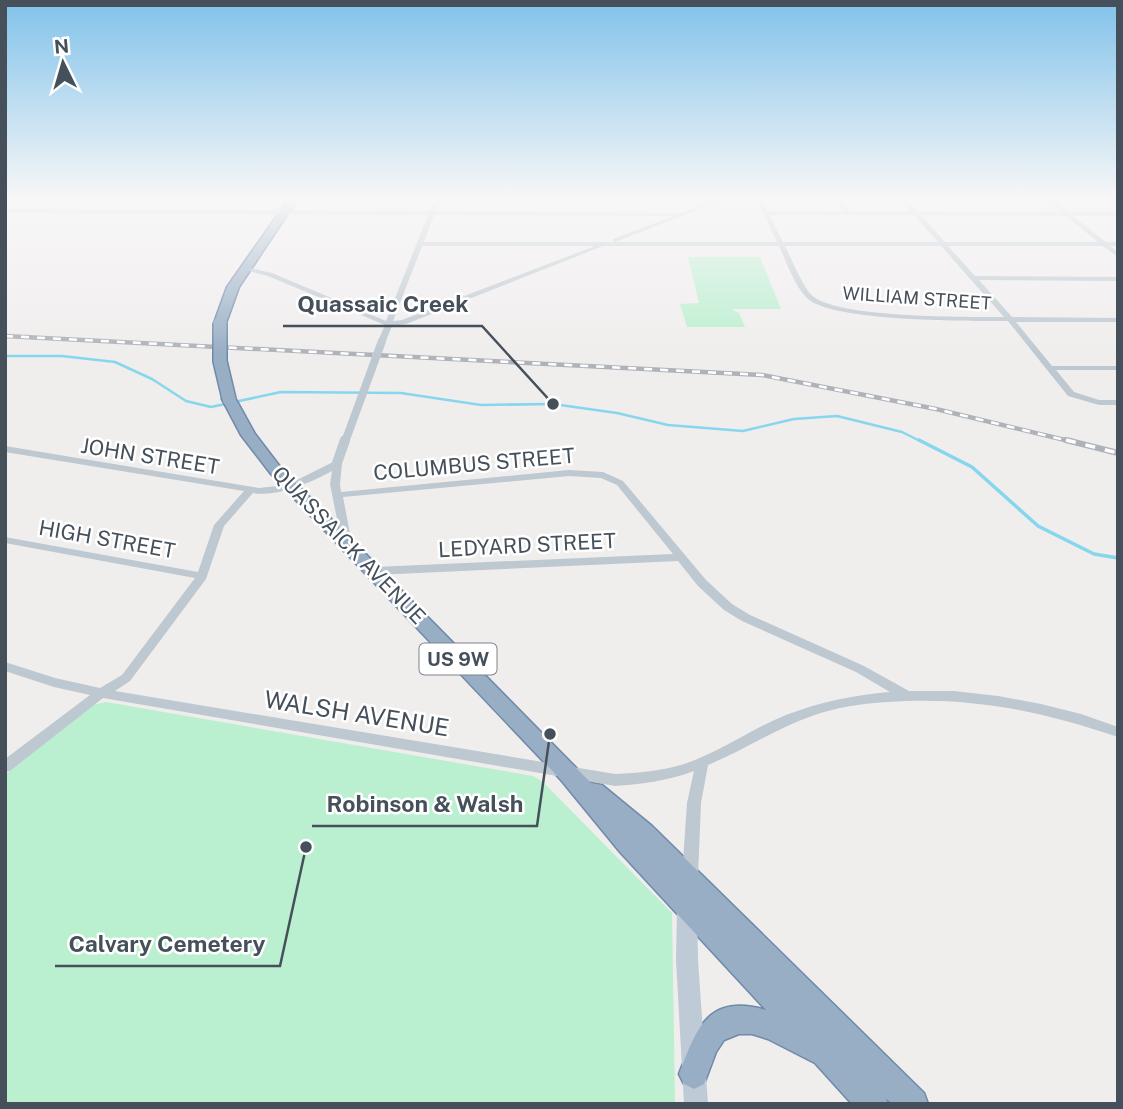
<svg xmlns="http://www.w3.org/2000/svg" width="1123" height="1109" font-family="'Public Sans',sans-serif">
  <rect width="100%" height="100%" fill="#f0eded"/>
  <!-- green -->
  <g fill="#baefcf">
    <polygon points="688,257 760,257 781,309 731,309 739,313 745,327 687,327 680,304 699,303"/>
    <polygon points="106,702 533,776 542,781 672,913 675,1104 5,1104 5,775 93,705"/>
  </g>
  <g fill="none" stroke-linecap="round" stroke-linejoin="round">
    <!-- stream-far1 -->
    <polyline stroke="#86d7ed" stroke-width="2.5" points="5,356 62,356 115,362 152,379 186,401 211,407 281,392 401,393 481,405 553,404 617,413 668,425 743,431 794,419 837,416 902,432 922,442"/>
    <!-- stream -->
    <polyline stroke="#86d7ed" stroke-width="3.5" points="919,440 972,467 1038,526 1094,554 1118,558"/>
    <defs>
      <g id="trunk">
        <polygon points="288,200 297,200 239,287 226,323 216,326 214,323 227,287"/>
        <path d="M229,395L234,396L255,434L281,468L591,783L602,785L652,826L924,1093L928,1104H892L886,1098L888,1104H852L815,1063L768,1039L752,1034H739L724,1040L716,1052L704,1084L694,1089L684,1084L679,1074C696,1029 708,993 766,1010L620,852L561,780L271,474L241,435L222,399Z"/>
      </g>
    </defs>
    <!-- trunk casing -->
    <use href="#trunk" stroke="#6f8aa9" stroke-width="3"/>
    <!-- minor -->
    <g fill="#bdc8d0" fill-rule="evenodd">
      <path d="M435,200H440L435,211L682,213L716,200H723L615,242L613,241V239L674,216L434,215L424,242H777L757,200H761L767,211L844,212L836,200H842L850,212H911L901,200H907L918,212H1061L1047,200H1053L1069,212H1118V216H1073L1106,242H1118V246H1110L1118,252V257L1103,246H948L975,276L1118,277V281L979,280L1012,317L1118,318V322H1016L1052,366H1118V370H1056L1074,392L1099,400H1118V405H1099L1068,396L1008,321C970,321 831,322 807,298C795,287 786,261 779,246H603L406,324L392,326L386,341L382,343L378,341L385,325L268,276L242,269L245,267L272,273L386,321L428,215L5,213V209L430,211ZM769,215H914L938,242H783ZM921,215L1066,216L1098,242H945ZM422,246H595L402,320L393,321ZM785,246H941L1004,317C966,317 842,318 814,297C804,290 791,258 785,246Z"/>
      <path d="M5,446L259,488L277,486L297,480L337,460L342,463L340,484L341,492L569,470L603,472L623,481L706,580L732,604L750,615L864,666L909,691H954L998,696L1041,704L1081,714L1118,727V737C1041,711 970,696 888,702C867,703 845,706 824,712C783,724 748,748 708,765L701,803L698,876L695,881L690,883L685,881L682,876L687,803L694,771C668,781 642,784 615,786L103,698L10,771L5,772V759L90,695L54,687L5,671V662L55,678L100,688L122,675L195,578L5,543V537L198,572L214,525L244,491L5,452ZM332,471L330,484L342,544L347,547L352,544L343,497L569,476L601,478L617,485L673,554L375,567L370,571L375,575L678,561L698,586L724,610L742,621L856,672L890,692C854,695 820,702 786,715C751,729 720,752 684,764C661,771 638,773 615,774L115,691L130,681L206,579L224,526L253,493C278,497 310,483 332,471Z"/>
    </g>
    <!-- secondary -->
    <polygon fill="#bfcad7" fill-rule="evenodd" points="687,898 694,901 697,908 698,960 708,1104 684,1104 676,960 677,908 680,901"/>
    <!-- trunk -->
    <use href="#trunk" fill="#98aec5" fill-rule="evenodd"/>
    <defs>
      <polyline id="rail-far1" points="5,336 762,375 936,409 1073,442"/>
      <polyline id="rail" points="1066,440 1118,453"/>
    </defs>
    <!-- rail-far1 casing -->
    <use href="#rail-far1" stroke="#afb2b8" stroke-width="4.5"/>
    <!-- rail casing -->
    <use href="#rail" stroke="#afb2b8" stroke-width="6"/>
    <!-- rail-far1 -->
    <use href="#rail-far1" stroke="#fff" stroke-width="2.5" stroke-dasharray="8" stroke-linecap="butt"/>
    <!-- rail -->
    <use href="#rail" stroke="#fff" stroke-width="3.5" stroke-dasharray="10" stroke-linecap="butt"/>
    <defs>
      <polyline id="trunk-bridge" points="220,323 220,361 229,399"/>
    </defs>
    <!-- trunk-bridge casing -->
    <use href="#trunk-bridge" stroke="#6f8aa9" stroke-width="16" stroke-linecap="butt"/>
    <!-- minor-bridge-far1 -->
    <polyline stroke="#bdc8d0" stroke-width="8" points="345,442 382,341"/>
    <!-- minor-bridge -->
    <polyline stroke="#bdc8d0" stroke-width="10" points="337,463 345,440"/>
    <!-- trunk-bridge -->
    <use href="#trunk-bridge" stroke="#98aec5" stroke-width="13"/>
  </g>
  <!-- sky -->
  <linearGradient id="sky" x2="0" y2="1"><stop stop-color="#81c2ea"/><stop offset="0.56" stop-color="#f8f7f7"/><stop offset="1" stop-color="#f8f7f7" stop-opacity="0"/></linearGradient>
  <rect width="1123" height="355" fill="url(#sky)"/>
  <g text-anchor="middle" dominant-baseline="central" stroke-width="5" stroke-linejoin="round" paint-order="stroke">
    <!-- far-street labels -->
    <g font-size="18" fill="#45505b" stroke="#fff">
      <text transform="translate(917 298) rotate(4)">WILLIAM STREET</text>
    </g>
    <!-- shield labels -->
    <rect fill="#fff" stroke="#7d848c" stroke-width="2" x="419.5" y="643.5" width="77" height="31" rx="5"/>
    <g font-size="19" font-weight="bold" fill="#45505b">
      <text x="458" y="659">US 9W</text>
    </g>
    <!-- street labels -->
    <g font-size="21" fill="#45505b" stroke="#fff">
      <text transform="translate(150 456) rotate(9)">JOHN STREET</text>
      <text transform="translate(474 464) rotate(-5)">COLUMBUS STREET</text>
      <text transform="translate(107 539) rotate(10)">HIGH STREET</text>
      <text transform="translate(349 545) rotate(46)">QUASSAICK AVENUE</text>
      <text transform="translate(527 545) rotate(-3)">LEDYARD STREET</text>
    </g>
    <!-- near-street labels -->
    <g font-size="24" fill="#45505b" stroke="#fff">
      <text transform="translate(357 713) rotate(9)">WALSH AVENUE</text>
    </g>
  </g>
  <!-- callouts -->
  <path fill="none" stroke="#45505b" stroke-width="2.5" d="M553 404L482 326H283M550 734L537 826H312M306 847L280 966H55"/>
  <g fill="#45505b" stroke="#fff" stroke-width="2.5">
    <circle cx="553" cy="404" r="7"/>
    <circle cx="550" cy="734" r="7"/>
    <circle cx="306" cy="847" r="7"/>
  </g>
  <g font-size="23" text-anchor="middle" font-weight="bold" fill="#45505b" stroke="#fff" stroke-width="5" stroke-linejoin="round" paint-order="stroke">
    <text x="383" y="312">Quassaic Creek</text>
    <text x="425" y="812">Robinson &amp; Walsh</text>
    <text x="167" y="952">Calvary Cemetery</text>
  </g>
  <!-- border -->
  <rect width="1123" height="1109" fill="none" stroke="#45505b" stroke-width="14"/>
  <!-- north arrow -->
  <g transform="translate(63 63) rotate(355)" stroke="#ffffff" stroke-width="5" paint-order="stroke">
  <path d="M0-5L12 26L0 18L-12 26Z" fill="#45505b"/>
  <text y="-10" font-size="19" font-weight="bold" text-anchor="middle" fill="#45505b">N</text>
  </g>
</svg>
